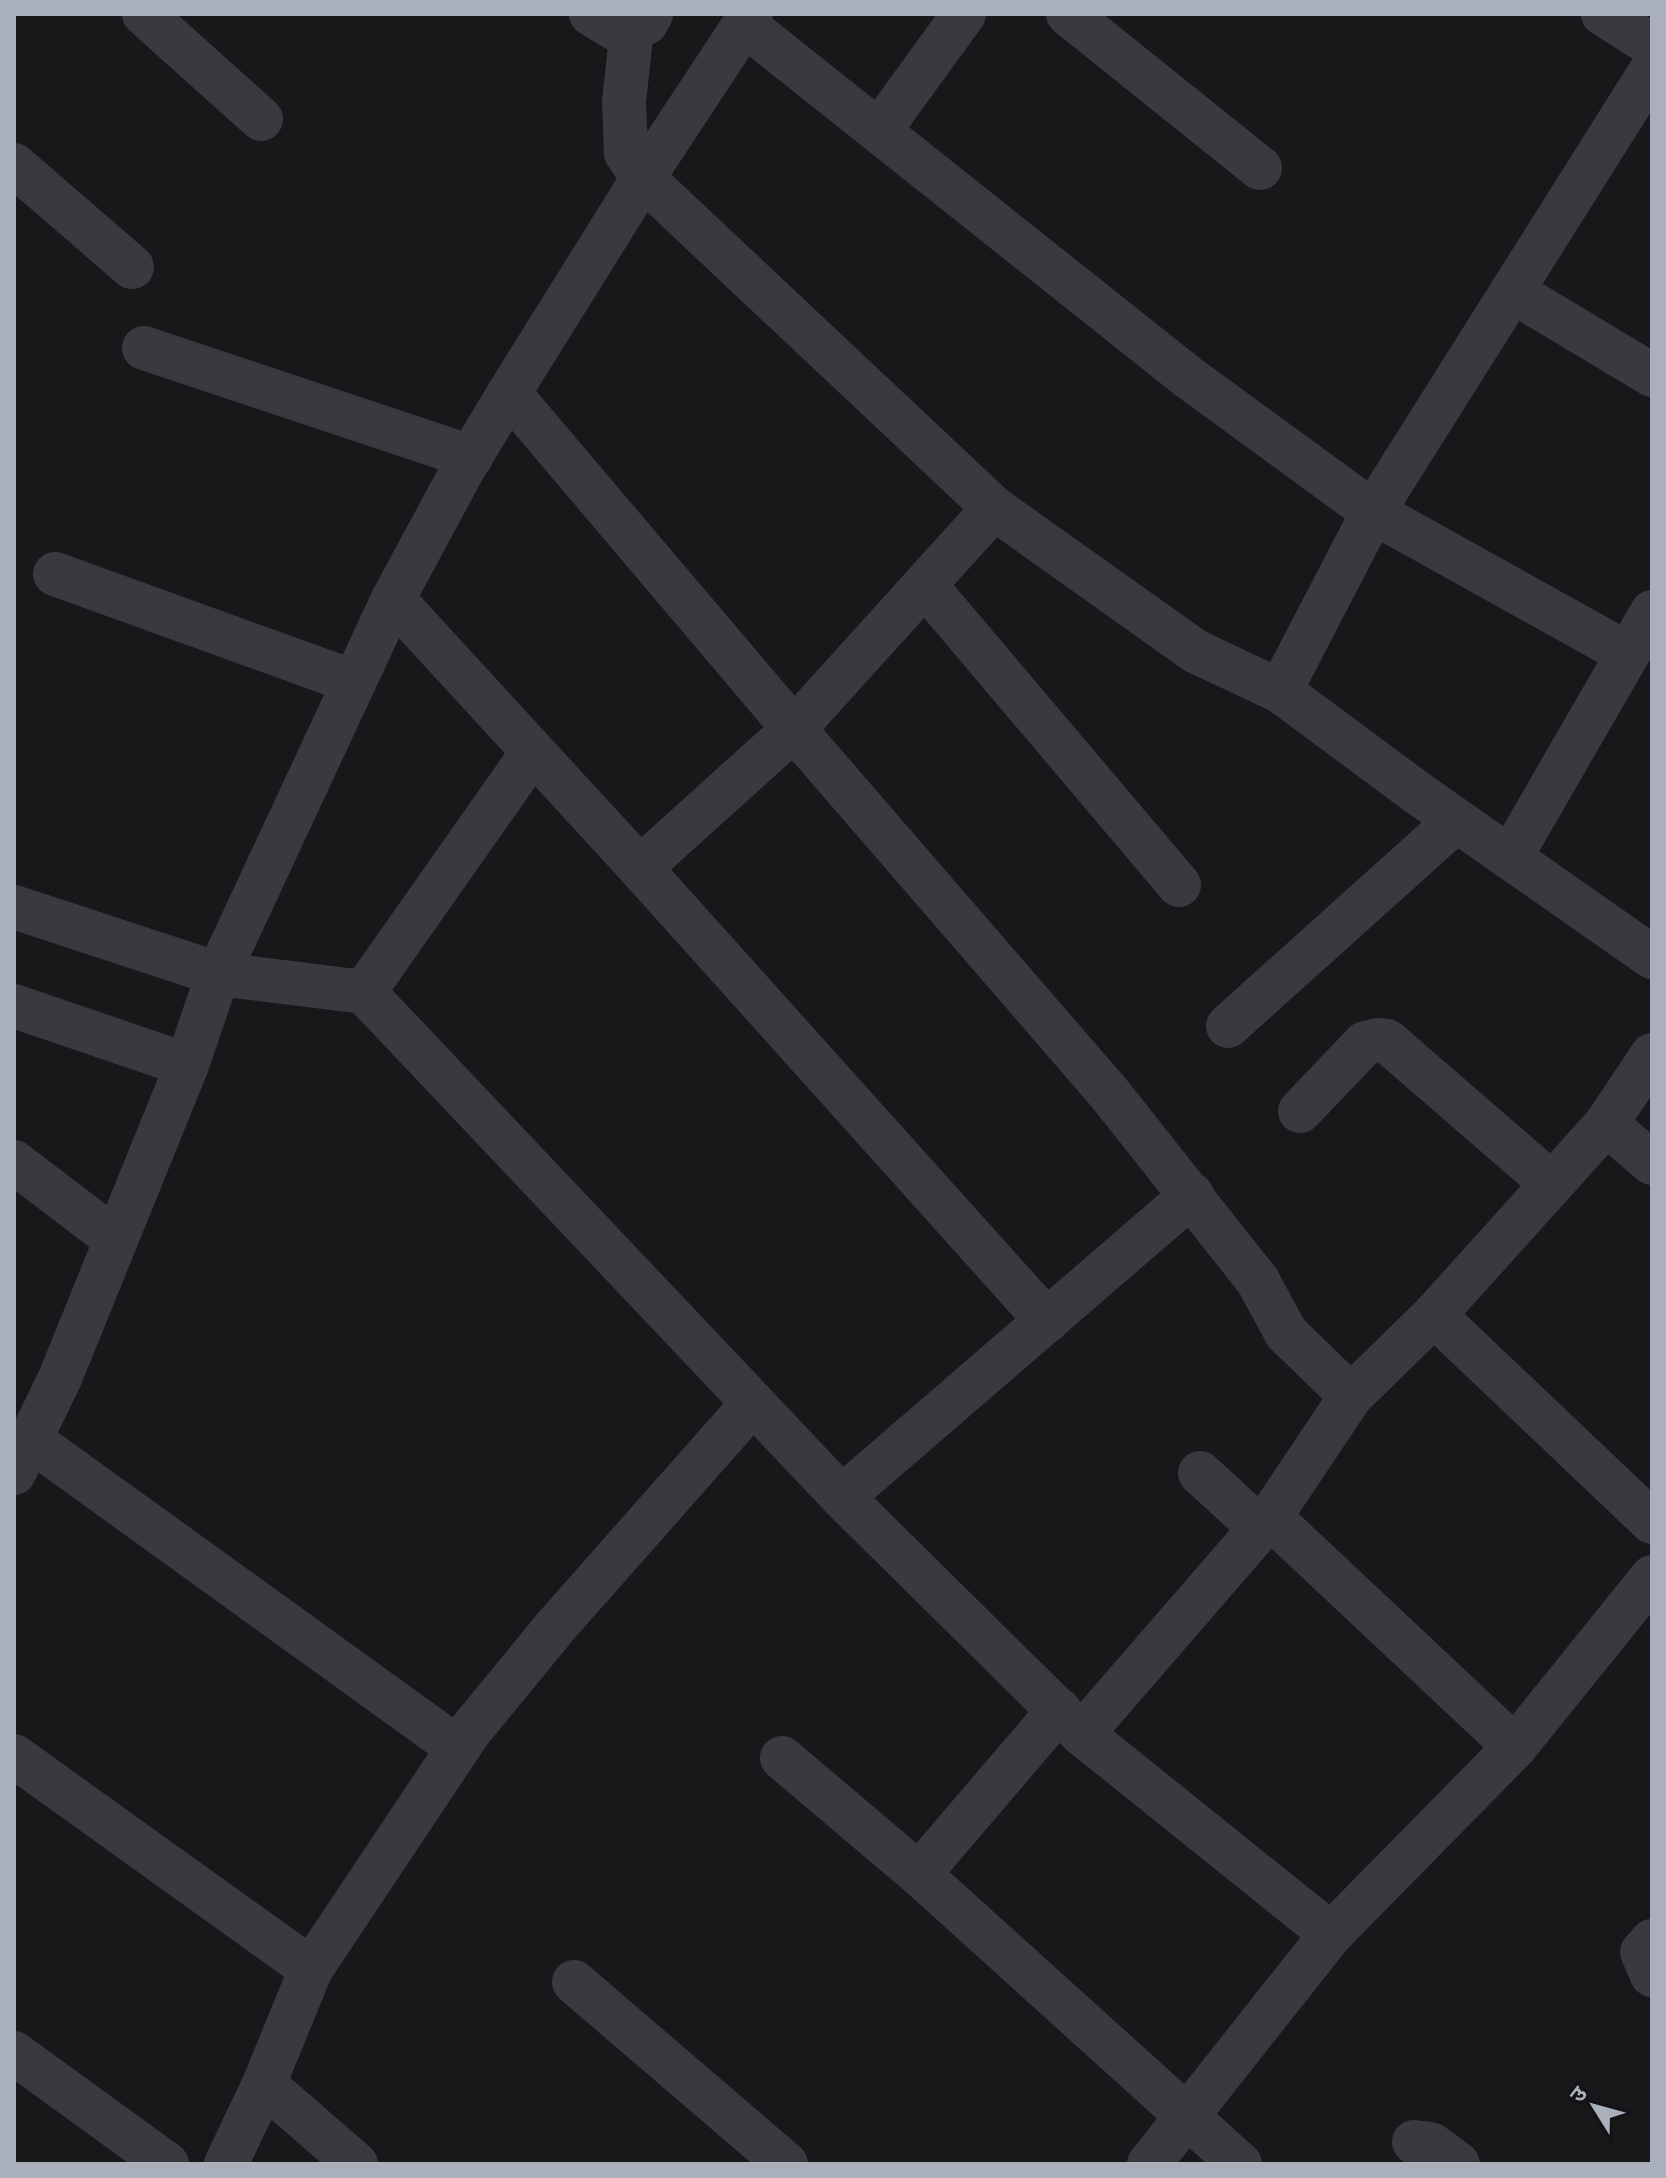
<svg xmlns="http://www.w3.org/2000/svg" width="1666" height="2178" font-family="Helvetica,'Noto Sans Devanagari',sans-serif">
  <rect width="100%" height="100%" fill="#18181b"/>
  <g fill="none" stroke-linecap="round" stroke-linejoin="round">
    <!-- minor -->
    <g stroke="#393a40" stroke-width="44">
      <polyline points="144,14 261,119"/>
      <polyline points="591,14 619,31 646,23 651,14"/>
      <polyline points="1068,14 1260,168"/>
      <polyline points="1603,14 1652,45"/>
      <polyline points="744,24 1188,377 1373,512 1628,654"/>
      <polyline points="632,28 624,102 626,153 643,178 994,508 1195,651 1280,691 1373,512 1652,69"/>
      <polyline points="879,131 964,14"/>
      <polyline points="14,165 132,267"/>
      <polyline points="1512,291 1652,375"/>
      <polyline points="144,348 471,457"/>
      <polyline points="509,393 794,729 1109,1093 1258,1281 1286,1333 1351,1396"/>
      <polyline points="55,574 354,682"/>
      <polyline points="925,585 1179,885"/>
      <polyline points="393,599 640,868 1047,1321"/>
      <polyline points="1280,691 1419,794 1652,957"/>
      <polyline points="1510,858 1652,612"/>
      <polyline points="640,868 794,729 994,508"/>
      <polyline points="14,907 218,974 364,992 842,1497 1082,1734 1331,1934"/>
      <polyline points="364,992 532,753"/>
      <polyline points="14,1006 187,1065"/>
      <polyline points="1228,1026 1456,821"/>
      <polyline points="1300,1111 1365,1043 1377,1040 1387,1041 1552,1184"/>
      <polyline points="1606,1124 1652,1163"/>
      <polyline points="14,1162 115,1239"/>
      <polyline points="1434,1315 1652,1522"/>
      <polyline points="31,1440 458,1748"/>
      <polyline points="14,1473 60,1378 187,1065 218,974 393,599 462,471 509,393 643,178 751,14"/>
      <polyline points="1200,1473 1260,1528"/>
      <polyline points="842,1497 1192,1195"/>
      <polyline points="1270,1517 1515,1747"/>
      <polyline points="1082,1734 1270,1517 1351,1396 1434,1315 1606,1124 1652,1055"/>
      <polyline points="14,1756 311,1969"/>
      <polyline points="782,1758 919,1874 1240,2164"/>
      <polyline points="919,1874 1059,1710"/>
      <polyline points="1652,1941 1642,1952 1652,1975"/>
      <polyline points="574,1982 786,2164"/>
      <polyline points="14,2053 167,2164"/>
      <polyline points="264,2084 356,2164"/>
      <polyline points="1414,2142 1431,2144 1458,2164"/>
      <polyline points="226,2164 264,2084 311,1969 469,1732 556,1626 753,1403"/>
      <polyline points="1149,2164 1331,1934 1515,1747 1652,1577"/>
    </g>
  </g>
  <!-- border -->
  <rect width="1666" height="2178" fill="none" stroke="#a9b0bb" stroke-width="32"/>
  <!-- north arrow -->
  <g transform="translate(1594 2106) rotate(307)" stroke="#131316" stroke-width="6" paint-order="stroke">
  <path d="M0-6L14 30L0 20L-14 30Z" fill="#a9b0bb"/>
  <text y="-12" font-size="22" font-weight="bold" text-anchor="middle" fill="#a9b0bb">उ</text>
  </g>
</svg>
